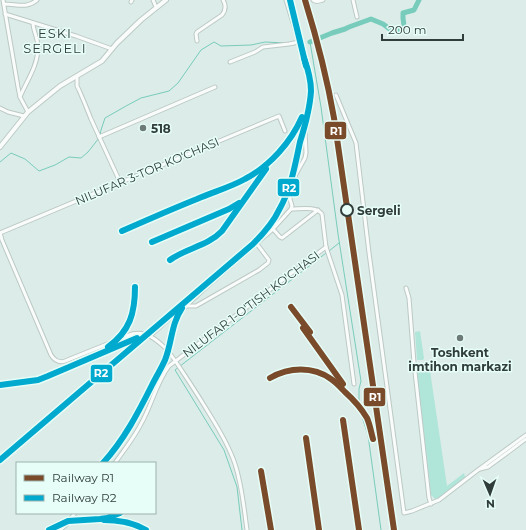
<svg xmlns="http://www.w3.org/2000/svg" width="526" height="530" font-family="Montserrat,sans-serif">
  <rect width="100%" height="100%" fill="#dcece8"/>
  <!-- green -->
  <g fill="#b0e5d9">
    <polygon points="420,331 424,358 423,360 417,360 415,332"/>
    <polygon points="429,364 447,486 464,473 465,477 439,498 435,499 431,495 416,367 420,365"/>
  </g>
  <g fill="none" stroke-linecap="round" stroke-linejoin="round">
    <!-- stream -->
    <g stroke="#78ccbc" stroke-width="1">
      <polyline points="308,42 310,42 321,107 338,234 361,381 359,389 359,404"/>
      <polyline points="100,135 101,130 105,118 126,106 141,98 169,91 178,83 201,50 214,42 221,46 251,45 265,42 286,43"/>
      <polyline points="0,162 11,153 25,159 39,171 55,165 69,157 81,158 88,152 99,138"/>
      <polyline points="329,251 339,243"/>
      <polyline points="361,414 368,435 381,530"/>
      <polyline points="242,530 237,487 224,450 175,370 326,253"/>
    </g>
    <!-- river -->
    <polyline stroke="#78ccbc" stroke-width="5" points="310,42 332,33 345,29 349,27 371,19 383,24 391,30 401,31 404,26 403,18 403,13 414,10 419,0"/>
    <defs>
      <g id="street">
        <polyline points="3,0 18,87 20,97 28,112"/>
        <polyline points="153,0 156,7"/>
        <path d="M313,0C316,3 319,1 323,0"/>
        <polyline points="353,0 357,17"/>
        <polyline points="131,2 132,0"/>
        <path d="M4,4C17,4 26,9 37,0"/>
        <polyline points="5,14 76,36 112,49"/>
        <path d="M197,41L196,34L197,32L222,15C226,10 226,5 223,0"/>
        <polyline points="230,62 255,52 263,47 289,44 299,42 286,0"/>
        <polyline points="77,76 77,86 79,90 85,104 91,119 120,182"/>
        <polyline points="336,95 356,143 369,253 404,513 412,511 439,500 478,470 526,435"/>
        <path d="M20,97C27,80 38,66 38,47C38,38 33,31 33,23"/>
        <polyline points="0,108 8,112 24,116"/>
        <polyline points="99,137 215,87"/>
        <path d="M291,209C301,209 316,206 322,214L326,247L342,295L354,384"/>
        <polyline points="273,229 280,237 282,238 318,210"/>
        <path d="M0,233L2,240L51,355C55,361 59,363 65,361L132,334C144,331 153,337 162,345C170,352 176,362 182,371C192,386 201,400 210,415C220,431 229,446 235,464C242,485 244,508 247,530"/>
        <polyline points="0,233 279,116 285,131"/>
        <polyline points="406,288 409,298 414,363 429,498 431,504"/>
        <polyline points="186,306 196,306 259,270 268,263 269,260 257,244"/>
        <polyline points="150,336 172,316 181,312 186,306 213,281 273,229 291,209 292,206 290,199 290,192 296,174 305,158 306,153 305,131 310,111"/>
        <path d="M115,463C124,450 134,438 141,424C152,405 156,383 169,366L326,247"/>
        <polyline points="480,469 488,467 526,439"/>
        <polyline points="60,530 67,524 75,513"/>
      </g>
      <polyline id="secondary" points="0,147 28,112 60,86 102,61 117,43 141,20 166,0"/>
    </defs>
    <!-- street casing -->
    <use href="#street" stroke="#bcc9c5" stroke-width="5"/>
    <!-- secondary casing -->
    <use href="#secondary" stroke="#bcc9c5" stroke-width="6"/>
    <!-- street -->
    <use href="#street" stroke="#fafcfc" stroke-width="3"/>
    <!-- secondary -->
    <use href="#secondary" stroke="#fafcfc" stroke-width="4"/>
    <defs>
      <g id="rail-1">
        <path d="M305,0C317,39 327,78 334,118L394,530"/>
        <polyline points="291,307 310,332"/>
        <polyline points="303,328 343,384"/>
        <path d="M270,378C289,367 313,366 331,379C337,383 341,388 345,392C354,400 361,408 367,418C370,425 371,432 373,439"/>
        <polyline points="343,420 359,530"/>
        <polyline points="306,438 319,530"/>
        <polyline points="261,471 271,530"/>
      </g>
      <g id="rail-2">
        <polyline points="290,0 306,66"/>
        <path d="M122,231C147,220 172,209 197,199C213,192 231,187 245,179C270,166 291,142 302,117"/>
        <polyline points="152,242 229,209 239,203"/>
        <path d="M170,260C186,248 208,246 222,231L266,169"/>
        <path d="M108,347C130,331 135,313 135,287"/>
        <polyline points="0,385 38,380 48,376 137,338"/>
        <path d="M0,460L253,244C263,234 273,223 279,210C291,189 295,165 300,142C305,126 310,109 311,91C311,79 308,69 304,58"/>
        <path d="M103,463C124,440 138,413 152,385C156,377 161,369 165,360C172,343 171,324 182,308"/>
        <path d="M104,520C118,520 134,523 146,530"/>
        <polyline points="49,530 68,521 100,519 107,518 120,513"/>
      </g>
    </defs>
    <!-- rail-1 casing -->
    <use href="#rail-1" stroke="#e7fef8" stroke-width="9"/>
    <!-- rail-2 casing -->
    <use href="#rail-2" stroke="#e7fef8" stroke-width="9"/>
    <!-- rail-1 -->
    <use href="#rail-1" stroke="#7a4b2a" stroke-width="6"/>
    <!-- rail-2 -->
    <use href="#rail-2" stroke="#00a9ce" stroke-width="6"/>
  </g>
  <!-- markers -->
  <g fill="#6d7a77" stroke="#e7fef8" stroke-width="1.5">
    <circle cx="143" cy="128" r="4"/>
    <circle cx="460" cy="338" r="4"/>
  </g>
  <circle fill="#e7fef8" stroke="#313d3a" stroke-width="2" cx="347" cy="210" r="6"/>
  <g text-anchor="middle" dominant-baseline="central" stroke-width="3" stroke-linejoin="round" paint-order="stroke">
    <!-- poi labels -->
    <g font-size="12" font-weight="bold" fill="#313d3a" stroke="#e7fef8" text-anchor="start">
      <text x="151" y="128">518</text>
      <text x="460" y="352" text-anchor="middle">Toshkent<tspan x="460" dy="14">imtihon markazi</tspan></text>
    </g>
    <!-- street labels -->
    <g font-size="12" fill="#313d3a" stroke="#e7fef8">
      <text transform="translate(147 171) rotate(-23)">NILUFAR 3-TOR KO'CHASI</text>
      <text transform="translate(251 304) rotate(-37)">NILUFAR 1-O'TISH KO'CHASI</text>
    </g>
    <!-- stop labels -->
    <g font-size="12" font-weight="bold" fill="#313d3a" stroke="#e7fef8" text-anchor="start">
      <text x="357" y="210">Sergeli</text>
    </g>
    <!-- neighbourhood labels -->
    <g font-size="13" letter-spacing="1" fill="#313d3a" stroke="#e7fef8">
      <text x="55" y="33">ESKI<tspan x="55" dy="15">SERGELI</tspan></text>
    </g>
  </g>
  <g stroke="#e7fef8" stroke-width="1.5">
    <rect x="324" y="121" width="23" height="19" rx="4" fill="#7a4b2a"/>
    <rect x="277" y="178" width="23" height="19" rx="4" fill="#00a9ce"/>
    <rect x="90" y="364" width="23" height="19" rx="4" fill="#00a9ce"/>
    <rect x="363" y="387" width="23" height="20" rx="4" fill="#7a4b2a"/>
  </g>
  <g font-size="11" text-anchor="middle" font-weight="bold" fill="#fff">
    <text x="336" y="135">R1</text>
    <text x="289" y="192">R2</text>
    <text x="101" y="377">R2</text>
    <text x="375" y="401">R1</text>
  </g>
  <!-- legend -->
  <rect x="16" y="462" width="140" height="52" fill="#e7fef8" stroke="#9eb1ac"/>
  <rect x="24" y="475" width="20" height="6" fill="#7a4b2a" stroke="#9eb1ac"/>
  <text x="52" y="482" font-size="12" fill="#313d3a">Railway R1</text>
  <rect x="24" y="495" width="20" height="6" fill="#00a9ce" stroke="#9eb1ac"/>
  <text x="52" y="502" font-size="12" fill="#313d3a">Railway R2</text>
  <!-- north arrow -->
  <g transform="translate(490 494) rotate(178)" stroke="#e7fef8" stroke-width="3" paint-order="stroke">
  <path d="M0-3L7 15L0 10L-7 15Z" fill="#313d3a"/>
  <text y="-6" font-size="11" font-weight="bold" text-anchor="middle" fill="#313d3a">N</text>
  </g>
  <!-- scale -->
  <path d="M382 34v6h81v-6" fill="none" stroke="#313d3a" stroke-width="2"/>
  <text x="388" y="34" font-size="12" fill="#313d3a" stroke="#e7fef8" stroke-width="3" paint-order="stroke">200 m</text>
</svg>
